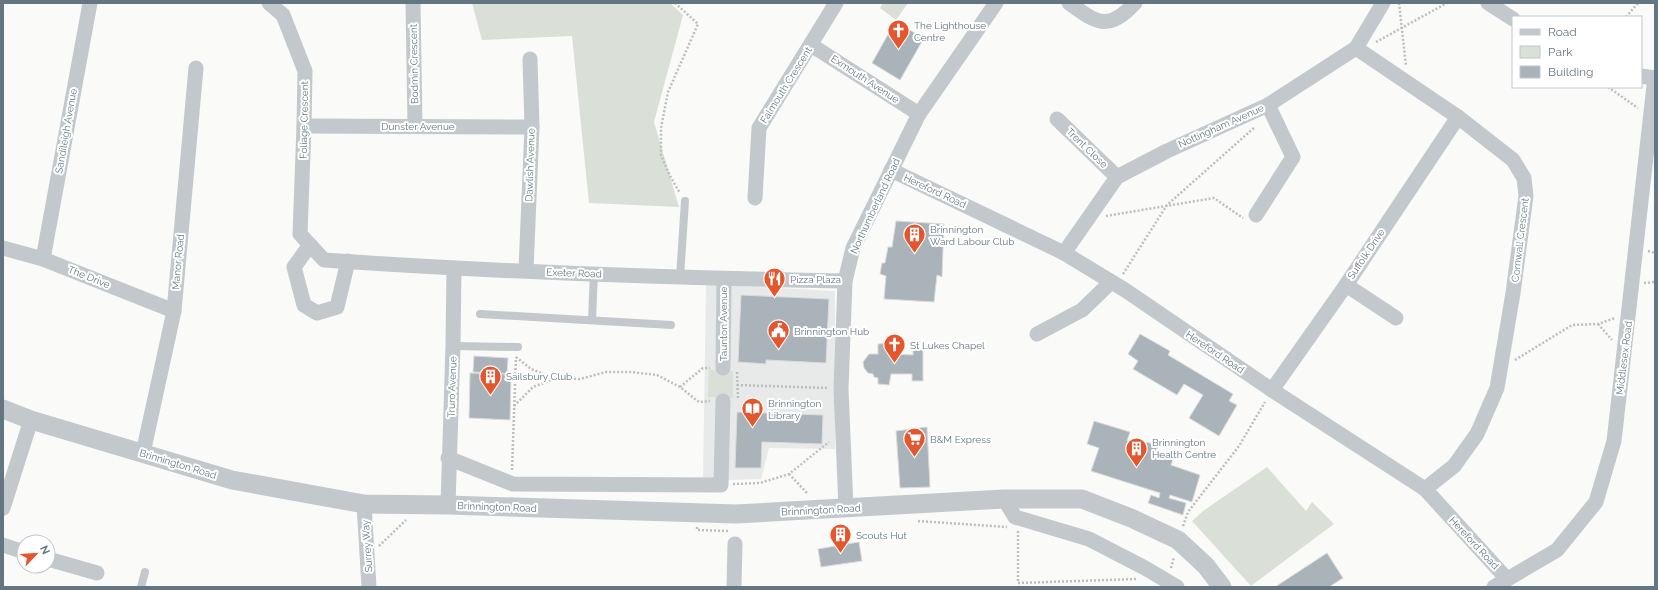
<svg xmlns="http://www.w3.org/2000/svg" width="1658" height="590" font-family="Raleway,sans-serif">
  <rect width="100%" height="100%" fill="#fafaf8"/>
  <!-- built -->
  <polygon fill="#e8e9e9" points="706,284 835,291 835,449 769,448 761,479 703,481"/>
  <!-- green -->
  <g fill="#dadfd7">
    <polygon points="472,3 670,3 683,15 654,122 679,207 589,203 572,36 482,40"/>
    <polygon points="883,3 908,3 896,20 880,8"/>
    <polygon points="709,370 733,371 733,398 708,397"/>
    <polygon points="1267,467 1306,511 1312,502 1334,524 1251,586 1192,521 1203,511"/>
  </g>
  <!-- building -->
  <g fill="#aab3b9" stroke="#dcdcda">
    <polygon points="895,22 924,38 900,80 872,63"/>
    <polygon points="896,221 944,224 942,277 937,275 934,302 884,299 886,276 880,274 882,263 885,263 888,247 892,247"/>
    <polygon points="741,295 829,299 826,363 766,360 766,364 738,362"/>
    <polygon points="1140,334 1170,351 1168,355 1233,394 1229,401 1237,405 1219,436 1189,418 1203,395 1184,384 1177,395 1133,369 1138,361 1128,354"/>
    <polygon points="890,343 891,354 913,355 913,349 923,348 923,381 912,381 912,374 891,374 889,385 878,384 878,378 874,377 873,374 868,373 864,368 863,362 869,354 878,354 878,344"/>
    <polygon points="474,356 508,358 507,374 473,372"/>
    <polygon points="470,373 511,374 510,420 469,418"/>
    <polygon points="737,412 823,415 822,444 762,442 761,468 735,468"/>
    <polygon points="1094,421 1130,432 1127,441 1145,447 1147,442 1158,446 1156,451 1174,456 1171,465 1200,475 1192,502 1170,495 1169,498 1186,503 1183,515 1148,503 1151,495 1159,498 1160,493 1091,471 1099,448 1087,444"/>
    <polygon points="927,427 930,487 900,488 896,431"/>
    <polygon points="859,542 862,561 821,567 818,549"/>
    <polygon points="1327,553 1343,578 1329,587 1275,587"/>
  </g>
  <g fill="none" stroke-linecap="round" stroke-linejoin="round">
    <!-- path -->
    <g stroke="#bbbfc2" stroke-width="2.5" stroke-dasharray="2 2" stroke-linecap="butt">
      <polyline points="675,3 698,24 668,92 661,128 661,155 670,176 680,193"/>
      <polyline points="1399,3 1406,66"/>
      <polyline points="1626,17 1638,3"/>
      <polyline points="1376,42 1447,3"/>
      <polyline points="1608,87 1638,108"/>
      <polyline points="1106,216 1214,198 1243,218"/>
      <polyline points="1648,251 1655,253"/>
      <polyline points="1123,274 1167,205 1255,127"/>
      <polyline points="1644,283 1655,282"/>
      <polyline points="1598,324 1612,340"/>
      <polyline points="516,357 531,369 554,378 580,379 606,372 631,372 657,375 680,387 699,402 710,401"/>
      <polyline points="1515,360 1572,325 1598,324 1615,318"/>
      <polyline points="737,372 738,399"/>
      <polyline points="737,385 829,388"/>
      <polyline points="680,387 703,368 710,368"/>
      <polyline points="514,406 533,387 554,379"/>
      <polyline points="512,470 516,357"/>
      <polyline points="789,474 808,494"/>
      <polyline points="733,484 760,483 789,474 829,442"/>
      <polyline points="918,521 1007,527"/>
      <polyline points="1183,526 1188,512 1239,446 1265,402"/>
      <polyline points="697,527 697,530 728,531"/>
      <polyline points="1018,531 1018,583 1137,579"/>
      <polyline points="379,546 406,520"/>
      <polyline points="1171,568 1174,557"/>
    </g>
    <!-- service -->
    <g stroke="#c3c8cc" stroke-width="8">
      <polyline points="680,277 685,201"/>
      <polyline points="480,314 671,325"/>
      <polyline points="592,320 594,273"/>
      <polyline points="453,346 518,347"/>
      <polyline points="141,587 145,572"/>
    </g>
    <!-- minor -->
    <g stroke="#c3c8cc" stroke-width="15">
      <path d="M269,3L283,15L305,71L304,126L300,234L324,260C497,272 671,278 845,281"/>
      <polyline points="413,3 415,125"/>
      <path d="M1069,3C1097,23 1108,32 1135,3"/>
      <polyline points="1488,3 1513,19"/>
      <polyline points="811,45 919,114"/>
      <polyline points="1356,48 1458,117 1513,160 1524,178 1526,196 1513,293 1497,388 1477,434 1454,466 1425,489"/>
      <polyline points="1641,76 1655,78"/>
      <polyline points="1057,119 1117,177"/>
      <polyline points="304,126 532,127"/>
      <polyline points="891,170 1064,253 1125,290 1272,390 1425,489 1507,579"/>
      <polyline points="755,198 759,128 836,3"/>
      <polyline points="1256,215 1293,157 1268,105"/>
      <polyline points="310,245 294,267 304,305 317,313 337,307 348,261"/>
      <polyline points="3,248 43,259 174,311"/>
      <polyline points="1064,253 1117,177 1167,151 1268,105 1356,48 1383,3"/>
      <polyline points="43,259 90,3"/>
      <polyline points="526,270 532,127 530,59"/>
      <polyline points="1346,285 1396,318"/>
      <polyline points="1037,334 1082,310 1111,282"/>
      <polyline points="723,368 724,279"/>
      <polyline points="1272,390 1346,285 1458,117"/>
      <polyline points="143,453 174,311 196,68"/>
      <polyline points="448,458 513,484 721,485 723,401"/>
      <polyline points="1004,499 1015,517 1089,539 1145,568 1177,587"/>
      <polyline points="364,504 369,587"/>
      <polyline points="448,505 453,346 454,269"/>
      <polyline points="3,508 31,420"/>
      <polyline points="846,508 841,389 845,281 853,248 919,114 996,3"/>
      <polyline points="3,545 24,552"/>
      <polyline points="48,559 97,573"/>
      <polyline points="734,587 735,544"/>
      <polyline points="1494,587 1557,550 1596,502 1614,441 1655,77"/>
    </g>
    <!-- tertiary -->
    <polyline stroke="#c3c8cc" stroke-width="19" points="3,409 31,420 232,480 364,504 448,505 736,514 1004,499 1082,499 1131,518 1178,540 1206,566 1222,587"/>
  </g>
  <!-- icons -->
  <defs>
    <symbol id="church-pin" viewBox="-11 -11 22 30"><path d="M0 17L-7.5 6A9.5 9.5 0 1 1 7.5 6Z" fill="#e4572e" stroke="#fff"/><path d="M-1.2-6h2.4v3.5h3.3v2.4h-3.3V6h-2.4V-.1h-3.3v-2.4h3.3Z" fill="#fff"/></symbol>
    <symbol id="building-pin" viewBox="-11 -11 22 30"><path d="M0 17L-7.5 6A9.5 9.5 0 1 1 7.5 6Z" fill="#e4572e" stroke="#fff"/><path d="M-4-6H4V6H1V3H-1V6H-4ZM-2.5-4.3h1.7v1.8h-1.7ZM.8-4.3h1.7v1.8H.8ZM-2.5-1h1.7V.8h-1.7ZM.8-1h1.7V.8H.8Z" fill="#fff"/></symbol>
    <symbol id="restaurant-pin" viewBox="-11 -11 22 30"><path d="M0 17L-7.5 6A9.5 9.5 0 1 1 7.5 6Z" fill="#e4572e" stroke="#fff"/><path d="M-5-6h1v4h1v-4h1v4h1v-4h1v5L-1.5 .5V6h-2V.5L-5-1ZM5-6V6H3V1.5H1.5Q1.5-4 5-6Z" fill="#fff"/></symbol>
    <symbol id="civic-pin" viewBox="-11 -11 22 30"><path d="M0 17L-7.5 6A9.5 9.5 0 1 1 7.5 6Z" fill="#e4572e" stroke="#fff"/><path d="M-.6-6.5H3V-4.5H.6V-3L4-1V1h2V6H-6V1h2V-1L-.6-3ZM-1.2 2.5V6h2.4V2.5Z" fill="#fff"/></symbol>
    <symbol id="library-pin" viewBox="-11 -11 22 30"><path d="M0 17L-7.5 6A9.5 9.5 0 1 1 7.5 6Z" fill="#e4572e" stroke="#fff"/><path d="M-6-4Q-3-5.5-.7-3.5V5Q-3 3-6 4ZM6-4Q3-5.5 .7-3.5V5Q3 3 6 4Z" fill="#fff"/></symbol>
    <symbol id="supermarket-pin" viewBox="-11 -11 22 30"><path d="M0 17L-7.5 6A9.5 9.5 0 1 1 7.5 6Z" fill="#e4572e" stroke="#fff"/><path d="M-6-5.5h2.5l.6 2H6L4.5 2H-2.5L-4.4-4H-6ZM-1.5 3.2a1.3 1.3 0 1 0 .1 0ZM3 3.2a1.3 1.3 0 1 0 .1 0Z" fill="#fff"/></symbol>
  </defs>
  <g fill-rule="evenodd">
    <use href="#church-pin" x="886" y="18" width="25" height="34"/>
    <use href="#building-pin" x="902" y="222" width="25" height="34"/>
    <use href="#restaurant-pin" x="762" y="266" width="25" height="34"/>
    <use href="#civic-pin" x="766" y="318" width="25" height="34"/>
    <use href="#church-pin" x="882" y="332" width="25" height="34"/>
    <use href="#building-pin" x="478" y="364" width="25" height="34"/>
    <use href="#library-pin" x="740" y="396" width="25" height="34"/>
    <use href="#supermarket-pin" x="902" y="426" width="25" height="34"/>
    <use href="#building-pin" x="1124" y="436" width="25" height="34"/>
    <use href="#building-pin" x="828" y="522" width="25" height="34"/>
  </g>
  <g text-anchor="middle" dominant-baseline="central" stroke-width="4" stroke-linejoin="round" paint-order="stroke">
    <!-- poi labels -->
    <g font-size="10" fill="#657683" stroke="#fff" text-anchor="start">
      <text x="914" y="25">The Lighthouse<tspan x="914" dy="12">Centre</tspan></text>
      <text x="930" y="229">Brinnington<tspan x="930" dy="12">Ward Labour Club</tspan></text>
      <text x="790" y="279">Pizza Plaza</text>
      <text x="794" y="331">Brinnington Hub</text>
      <text x="910" y="345">St Lukes Chapel</text>
      <text x="506" y="376">Sailsbury Club</text>
      <text x="768" y="403">Brinnington<tspan x="768" dy="12">Library</tspan></text>
      <text x="930" y="439">B&amp;M Express</text>
      <text x="1152" y="442">Brinnington<tspan x="1152" dy="12">Health Centre</tspan></text>
      <text x="856" y="535">Scouts Hut</text>
    </g>
    <!-- street labels -->
    <g font-size="10" fill="#657683" stroke="#fff">
      <text transform="translate(414 64) rotate(-91)">Bodmin Crescent</text>
      <text transform="translate(865 79) rotate(33)">Exmouth Avenue</text>
      <text transform="translate(786 85) rotate(-58)">Falmouth Crescent</text>
      <text transform="translate(304 120) rotate(-89)">Foliage Crescent</text>
      <text x="418" y="126">Dunster Avenue</text>
      <text transform="translate(1221 126) rotate(-24)">Nottingham Avenue</text>
      <text transform="translate(66 131) rotate(-80)">Sandileigh Avenue</text>
      <text transform="translate(1087 148) rotate(44)">Trent Close</text>
      <text transform="translate(530 165) rotate(-88)">Dawlish Avenue</text>
      <text transform="translate(935 191) rotate(25)">Hereford Road</text>
      <text transform="translate(875 206) rotate(-65)">Northumberland Road</text>
      <text transform="translate(1520 240) rotate(-83)">Cornwall Crescent</text>
      <text transform="translate(1366 254) rotate(-56)">Suffolk Drive</text>
      <text transform="translate(178 262) rotate(-85)">Manor Road</text>
      <text transform="translate(574 273) rotate(2)">Exeter Road</text>
      <text transform="translate(89 277) rotate(22)">The Drive</text>
      <text transform="translate(723 324) rotate(-90)">Taunton Avenue</text>
      <text transform="translate(1215 352) rotate(34)">Hereford Road</text>
      <text transform="translate(1624 358) rotate(-83)">Middlesex Road</text>
      <text transform="translate(452 387) rotate(-88)">Truro Avenue</text>
      <text transform="translate(178 464) rotate(17)">Brinnington Road</text>
      <text transform="translate(497 507) rotate(2)">Brinnington Road</text>
      <text transform="translate(821 510) rotate(-3)">Brinnington Road</text>
      <text transform="translate(1474 543) rotate(47)">Hereford Road</text>
      <text transform="translate(367 546) rotate(-94)">Surrey Way</text>
    </g>
  </g>
  <!-- border -->
  <rect width="1658" height="590" fill="none" stroke="#657683" stroke-width="8"/>
  <!-- legend -->
  <rect x="1512" y="16" width="130" height="72" fill="#ffffff" stroke="#c1c8cd"/>
  <rect x="1520" y="29" width="20" height="6" fill="#c3c8cc" stroke="#c1c8cd"/>
  <text x="1548" y="36" font-size="12" fill="#657683">Road</text>
  <rect x="1520" y="46" width="20" height="12" fill="#dadfd7" stroke="#c1c8cd"/>
  <text x="1548" y="56" font-size="12" fill="#657683">Park</text>
  <rect x="1520" y="66" width="20" height="12" fill="#aab3b9" stroke="#c1c8cd"/>
  <text x="1548" y="76" font-size="12" fill="#657683">Building</text>
  <!-- north arrow -->
  <g transform="translate(36 554) rotate(65)"><circle r="19" fill="#ffffff" stroke="#c1c8cd"/>
  <path d="M0-3L7 15L0 10L-7 15Z" fill="#e4572e"/>
  <text y="-6" font-size="11" font-weight="bold" text-anchor="middle" fill="#657683">N</text>
  </g>
</svg>
